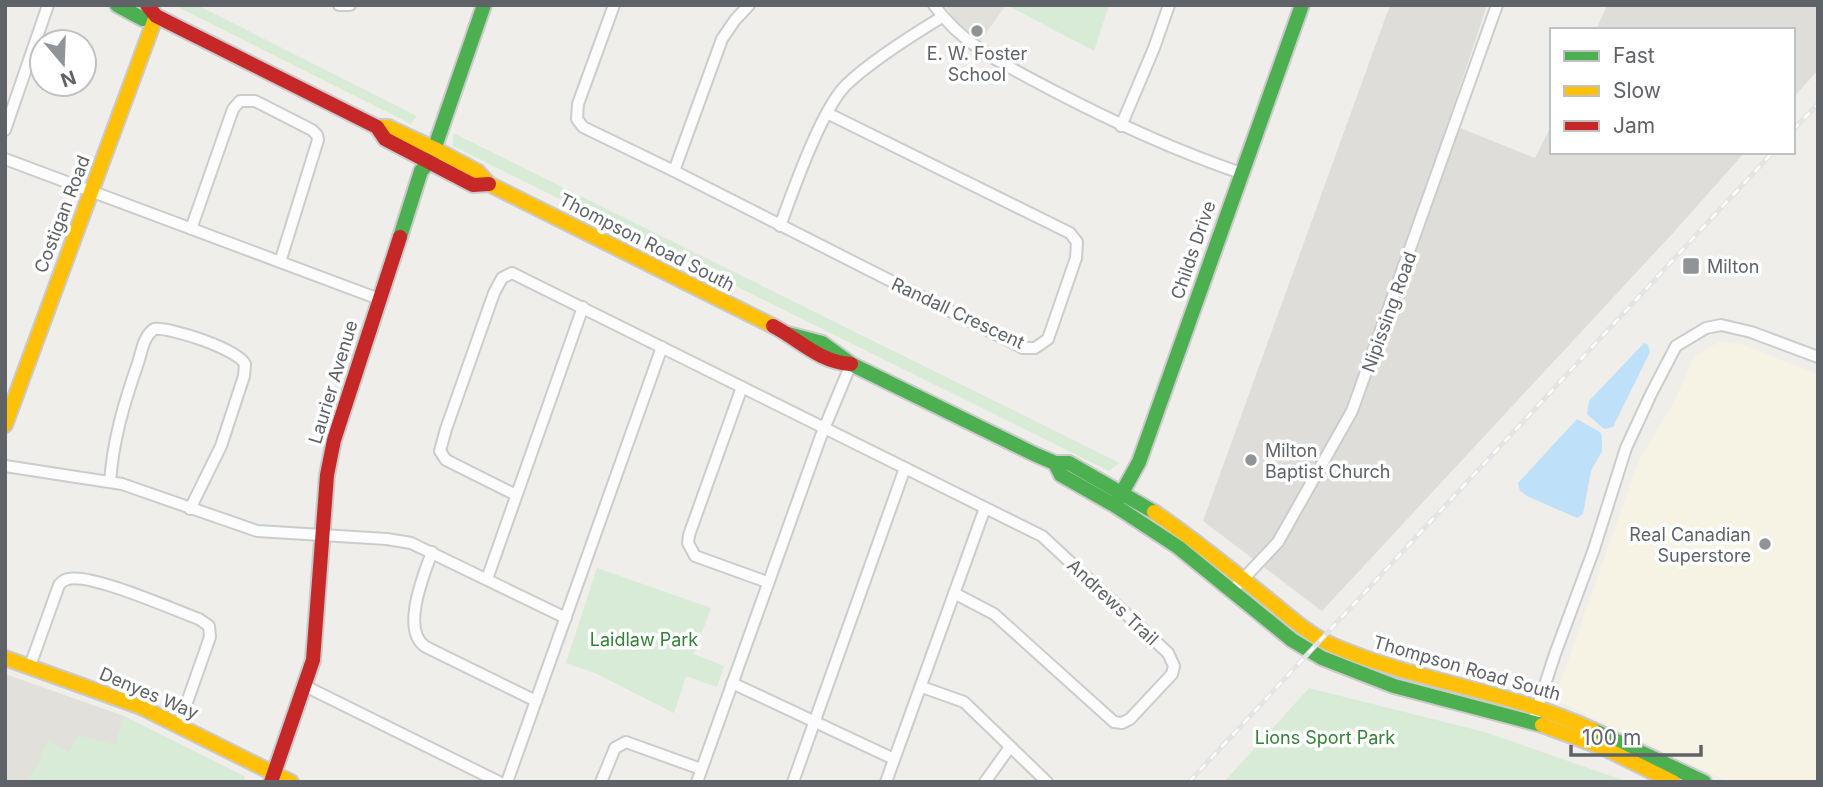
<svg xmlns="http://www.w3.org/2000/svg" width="1823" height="787" font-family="Inter,sans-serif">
  <rect width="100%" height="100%" fill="#efeeea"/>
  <!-- commercial -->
  <polygon fill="#f7f3e4" points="1719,342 1741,344 1818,375 1818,782 1729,782 1560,702 1557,692 1639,460 1673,404 1694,357"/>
  <!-- industrial -->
  <g fill="#dfddda">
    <polygon points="1390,5 1487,5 1448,123 1535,158 1552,124 1552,152 1745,152 1673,233 1322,611 1203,521"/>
    <polygon points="1607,5 1818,5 1818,70 1793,98 1793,30 1596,30"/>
  </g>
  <!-- education -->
  <g fill="#e2e0da">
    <polygon points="945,5 1006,5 980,41 955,20"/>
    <polygon points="5,674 124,716 106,782 5,782"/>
  </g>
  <!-- green -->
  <g fill="#d8ebd6">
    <polygon points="174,5 197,5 417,116 411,124"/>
    <polygon points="1007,5 1109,5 1094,51"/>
    <polygon points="453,133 1120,463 1109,471 453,146"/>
    <polygon points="597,568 711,608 694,654 724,666 717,687 686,676 674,713 595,673 566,663"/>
    <polygon points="1309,688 1485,732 1628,782 1224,782"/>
    <polygon points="124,716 244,776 246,782 26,782 42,758 39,756 48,741 69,752 78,735 115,745"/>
  </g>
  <!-- water -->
  <g fill="#bfe0f9">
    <polygon points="1644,343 1648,345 1650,352 1613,427 1604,429 1587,414 1589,401"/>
    <polygon points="1577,419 1600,432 1602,437 1602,451 1591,471 1583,514 1577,518 1527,496 1520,491 1518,483"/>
  </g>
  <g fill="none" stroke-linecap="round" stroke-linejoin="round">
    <defs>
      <g id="street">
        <polyline points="339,5 350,5"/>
        <polyline points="614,5 578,104 577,119 583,127 674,171 1023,348 1035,348 1048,339 1076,258 1077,242 1070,233 827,113"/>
        <path d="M934,5C963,46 1007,66 1050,89C1113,122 1173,150 1241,173"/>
        <polyline points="1121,126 1154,48 1169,5"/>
        <polyline points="5,130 48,5"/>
        <polyline points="5,159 379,299"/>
        <polyline points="674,171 722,39 735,20 749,5"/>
        <path d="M780,226C793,191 821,110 846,85C869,63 914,34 942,17"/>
        <polyline points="191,229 233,109 240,101 255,101 312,130 317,135 318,140 280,262"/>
        <polyline points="742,387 689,535 688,543 695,556 767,582"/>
        <polyline points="5,466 122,484 257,531 387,539 411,543 566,618"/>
        <path d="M110,482C113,440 124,403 138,363C142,351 143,337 154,329C171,327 237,349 245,364L244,376L221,446L190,509"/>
        <polyline points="516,495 446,460 440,451 446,429 494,293 502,278 512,273 1042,536 1168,653 1174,666 1172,674 1130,719 1122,723 1114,722 994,614 954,593"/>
        <path d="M432,552C424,574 400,631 426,647L536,701"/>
        <polyline points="487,579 583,307"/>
        <polyline points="1231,592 1278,542 1352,411 1497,5"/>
        <path d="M30,666L59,585C63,581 63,580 68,579C91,573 172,609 199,619L209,626L210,637L179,725"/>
        <polyline points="732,683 894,759"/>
        <polyline points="305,686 499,782"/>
        <polyline points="922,687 964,702 1047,782"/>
        <polyline points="1533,721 1555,654 1594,549 1626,448 1651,394 1676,346 1706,328 1721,325 1751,332 1818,357"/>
        <polyline points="507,782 662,347"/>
        <polyline points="601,782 615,748 626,742 701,769"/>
        <polyline points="697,782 821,436 851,364"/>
        <polyline points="793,782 905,468"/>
        <polyline points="886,782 985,508"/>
        <polyline points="985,782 1010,747"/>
      </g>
      <g id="fast">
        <polyline points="117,5 143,19 156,16"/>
        <polyline points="400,237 421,171 430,161 484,5"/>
        <polyline points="788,334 822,343 851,364 1034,454 1055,463 1069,463 1154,512"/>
        <polyline points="1055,463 1061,475 1114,505 1178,547 1292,640 1322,658 1394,686 1542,725"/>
        <polyline points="1119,498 1139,462 1302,5"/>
        <polyline points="1593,730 1704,782"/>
      </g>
      <g id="slow">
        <polyline points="377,127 388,127 435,149 478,172 489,184 773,326"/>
        <polyline points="5,425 156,16"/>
        <path d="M1154,512C1194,539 1231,570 1269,600C1289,616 1310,636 1334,646C1418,682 1510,691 1593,730"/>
        <polyline points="5,658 141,707 291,782"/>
        <polyline points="1542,725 1604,748 1673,782"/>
      </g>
      <g id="jam">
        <polyline points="147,5 156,16 377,127 385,139 473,185 489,184"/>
        <path d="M773,326C800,340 819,362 851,364"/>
        <polyline points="271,782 313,660 327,475 334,440 400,237"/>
      </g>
    </defs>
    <!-- street casing -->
    <use href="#street" stroke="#cbcccc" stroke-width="14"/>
    <!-- fast casing -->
    <use href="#fast" stroke="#cacacb" stroke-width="18"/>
    <!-- slow casing -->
    <use href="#slow" stroke="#cacacb" stroke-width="18"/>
    <!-- jam casing -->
    <use href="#jam" stroke="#cacacb" stroke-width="18"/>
    <!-- street -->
    <use href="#street" stroke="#fdfcfc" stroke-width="10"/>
    <!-- fast -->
    <use href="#fast" stroke="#4caf50" stroke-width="14"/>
    <!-- slow -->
    <use href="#slow" stroke="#ffc107" stroke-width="14"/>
    <!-- jam -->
    <use href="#jam" stroke="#c62828" stroke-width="14"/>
    <defs>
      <g id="rail">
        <polyline points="1793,130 1818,104"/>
        <polyline points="1189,782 1773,152"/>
      </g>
    </defs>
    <!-- rail casing -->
    <use href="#rail" stroke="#e4e4e4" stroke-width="5"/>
    <!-- rail -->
    <use href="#rail" stroke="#fff" stroke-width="2.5" stroke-dasharray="8" stroke-linecap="butt"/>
  </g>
  <!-- markers -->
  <g fill="#919496" stroke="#fff" stroke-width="2.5">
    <circle cx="977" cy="31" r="7"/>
    <rect x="1682" y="257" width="18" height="18" rx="3.5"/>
    <circle cx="1251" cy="460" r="7"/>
    <circle cx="1765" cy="544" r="7"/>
  </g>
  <g text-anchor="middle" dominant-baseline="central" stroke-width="7" stroke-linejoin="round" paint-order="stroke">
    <!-- poi labels -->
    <g font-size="18" fill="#5f6368" stroke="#fff" text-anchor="start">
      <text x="977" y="53" text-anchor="middle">E. W. Foster<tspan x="977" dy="21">School</tspan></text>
      <text x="1707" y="266">Milton</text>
      <text x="1265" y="450">Milton<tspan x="1265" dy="21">Baptist Church</tspan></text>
      <text x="1751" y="534" text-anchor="end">Real Canadian<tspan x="1751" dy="21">Superstore</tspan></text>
    </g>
    <!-- street labels -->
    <g font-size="18" fill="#5f6368" stroke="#fff">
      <text transform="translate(62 214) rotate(-69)">Costigan Road</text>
      <text transform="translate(647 242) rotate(27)">Thompson Road South</text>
      <text transform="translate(1193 250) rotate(-71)">Childs Drive</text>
      <text transform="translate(1389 312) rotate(-70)">Nipissing Road</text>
      <text transform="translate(958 313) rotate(25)">Randall Crescent</text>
      <text transform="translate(333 382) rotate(-73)">Laurier Avenue</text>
      <text transform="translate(1113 602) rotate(43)">Andrews Trail</text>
      <text transform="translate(1467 668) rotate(16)">Thompson Road South</text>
      <text transform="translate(149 693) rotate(23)">Denyes Way</text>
    </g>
    <!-- park labels -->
    <g font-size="18" fill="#348238" stroke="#fff">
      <text x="644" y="639">Laidlaw Park</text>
      <text x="1325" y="737">Lions Sport Park</text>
    </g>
  </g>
  <!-- border -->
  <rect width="1823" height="787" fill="none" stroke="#5f6368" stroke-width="14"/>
  <!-- legend -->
  <rect x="1550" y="28" width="245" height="126" fill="#ffffff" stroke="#bfc1c3" stroke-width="2"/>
  <rect x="1564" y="51" width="35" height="10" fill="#4caf50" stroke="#bfc1c3" stroke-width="2"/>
  <text x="1613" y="63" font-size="21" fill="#5f6368">Fast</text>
  <rect x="1564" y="86" width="35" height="10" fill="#ffc107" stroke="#bfc1c3" stroke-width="2"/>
  <text x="1613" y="98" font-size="21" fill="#5f6368">Slow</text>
  <rect x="1564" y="121" width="35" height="10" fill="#c62828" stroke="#bfc1c3" stroke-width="2"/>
  <text x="1613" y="133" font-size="21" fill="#5f6368">Jam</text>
  <!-- north arrow -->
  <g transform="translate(63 63) rotate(161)"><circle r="33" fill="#ffffff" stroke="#bfc1c3" stroke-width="2"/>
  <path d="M0-5L12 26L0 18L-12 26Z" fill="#919496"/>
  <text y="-10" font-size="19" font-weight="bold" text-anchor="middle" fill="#5f6368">N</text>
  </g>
  <!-- scale -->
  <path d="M1571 745v10h130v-10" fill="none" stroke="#5f6368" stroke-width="3.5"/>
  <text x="1582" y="745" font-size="21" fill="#5f6368" stroke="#ffffff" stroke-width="5" paint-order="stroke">100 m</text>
</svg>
